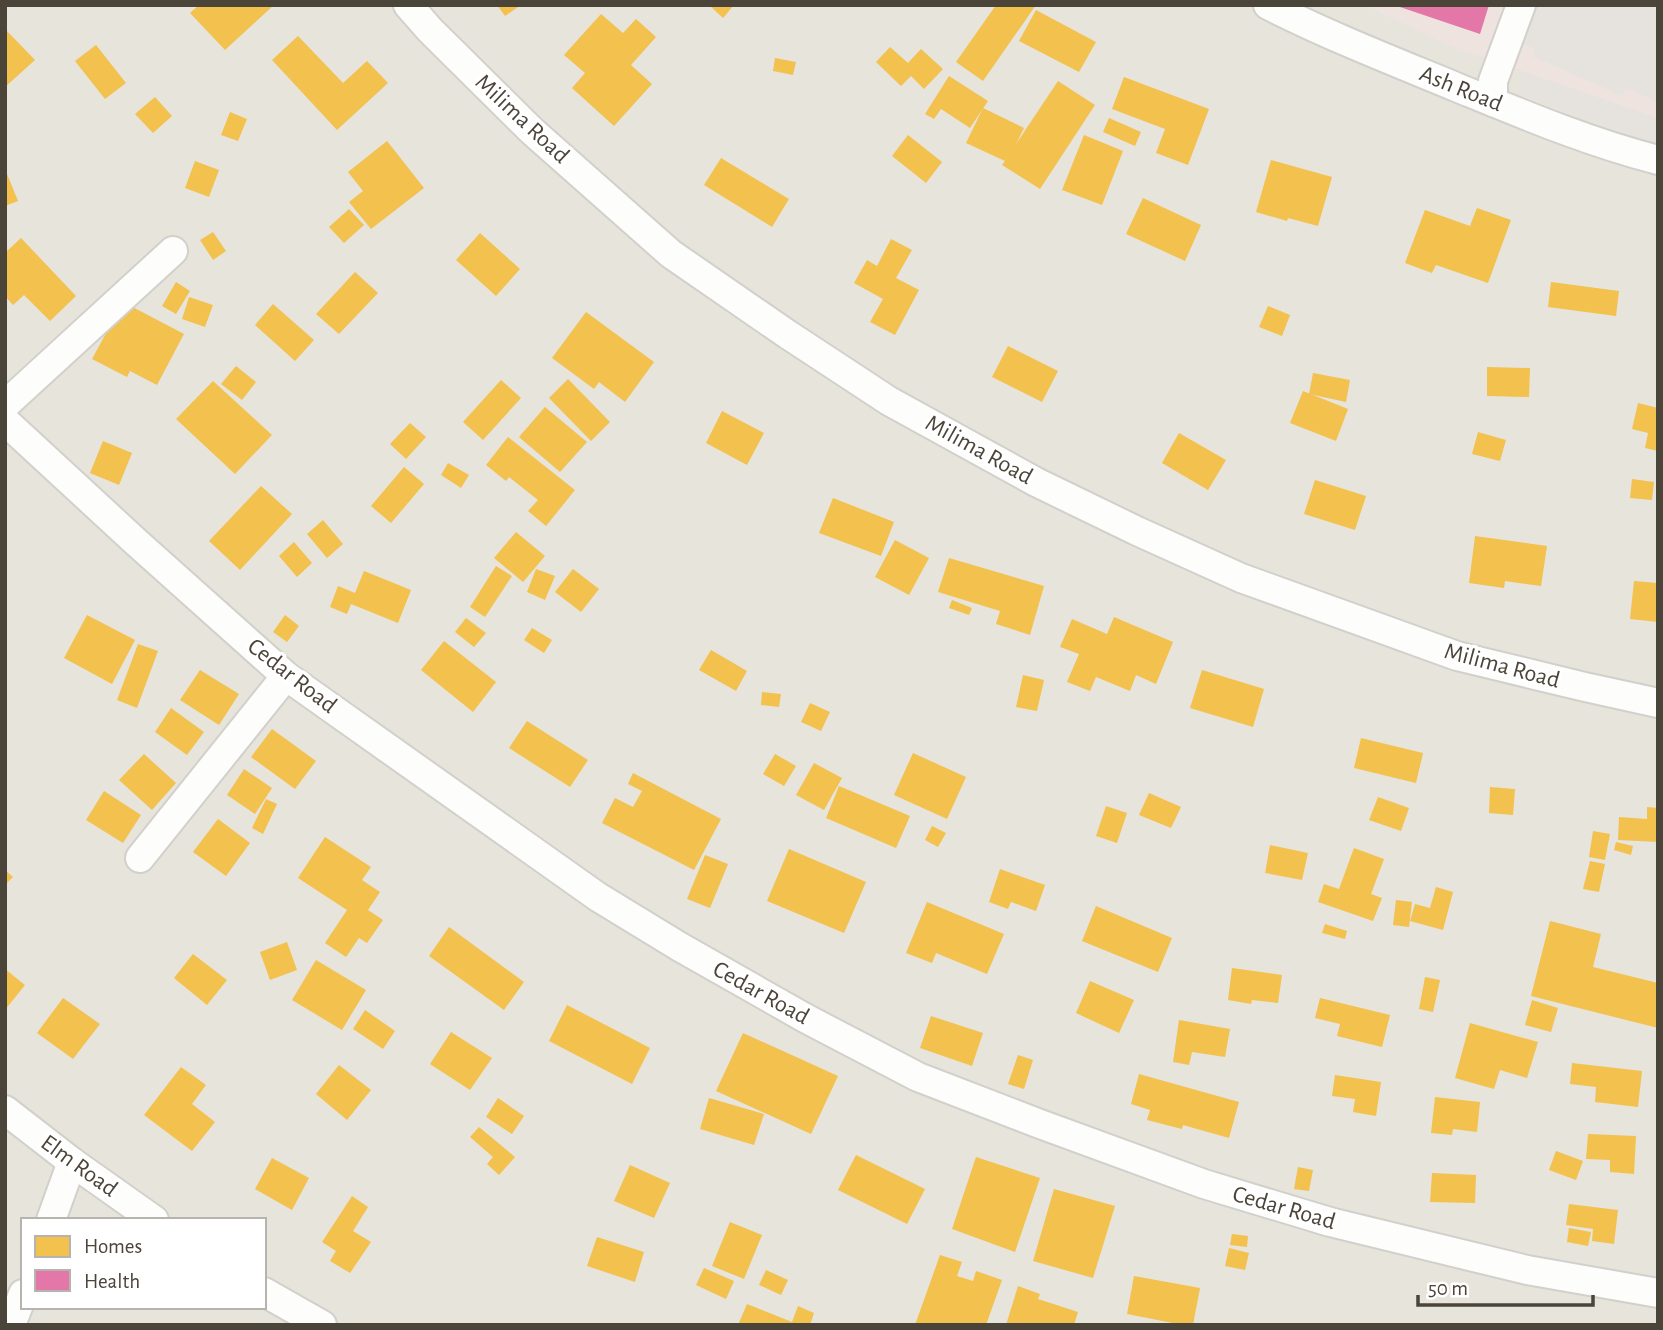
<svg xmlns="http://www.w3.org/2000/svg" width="1663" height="1330" font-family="'Alegreya Sans',sans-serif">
  <rect width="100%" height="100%" fill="#f4f2ee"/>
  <!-- residential -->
  <path fill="#e7e4dc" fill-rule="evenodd" d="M5,5H1658V1325H5ZM23,1220H264V1307H23Z"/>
  <!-- medical -->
  <polygon fill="#eee3df" points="1366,5 1658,5 1658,118 1451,46"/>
  <!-- parking -->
  <g fill="#e6e3df">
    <polygon points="1533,5 1658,5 1658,102 1626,88 1622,96 1532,56 1535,49 1518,42"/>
    <polygon points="1522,71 1658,118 1658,144 1518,93"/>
  </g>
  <!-- homes -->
  <g fill="#f2c14e">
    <polygon points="199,5 274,5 225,50 190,13"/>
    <polygon points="497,5 521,5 505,16"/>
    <polygon points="709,5 734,5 723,18"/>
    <polygon points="996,5 1036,5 983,81 956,62"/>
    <polygon points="1036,10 1096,42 1079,72 1019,41"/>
    <polygon points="601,14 623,33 636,19 656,37 631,65 652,84 614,126 572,88 585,73 564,55"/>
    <polygon points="5,29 35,60 5,87"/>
    <polygon points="298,36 343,83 367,61 388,83 337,130 272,60"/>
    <polygon points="96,45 126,83 105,99 75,61"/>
    <polygon points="890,47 908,63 921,49 943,69 924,89 911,76 901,86 876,62"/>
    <polygon points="775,58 796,62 793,75 773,71"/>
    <polygon points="949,76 988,101 970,128 941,109 934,119 925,114"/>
    <polygon points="1124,77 1209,109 1188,165 1156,153 1165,129 1112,109"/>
    <polygon points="1058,81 1095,105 1040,189 1002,165 1005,161 966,143 983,108 1024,128 1016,144"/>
    <polygon points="155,97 172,116 153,133 135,114"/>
    <polygon points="230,112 247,119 238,141 221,135"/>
    <polygon points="1109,118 1141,132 1135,146 1103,132"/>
    <polygon points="908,135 942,162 926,183 892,156"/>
    <polygon points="1084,135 1123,151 1102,205 1062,190"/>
    <polygon points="387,141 424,188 371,229 349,202 363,191 348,172"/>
    <polygon points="721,158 789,199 772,227 704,185"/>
    <polygon points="1271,160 1332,177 1318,226 1288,218 1287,221 1256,212"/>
    <polygon points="195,161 219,170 209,197 185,188"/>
    <polygon points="5,169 18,201 5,206"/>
    <polygon points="1143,198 1201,225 1185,261 1126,234"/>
    <polygon points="1477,208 1511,220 1488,283 1436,265 1432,273 1405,263 1425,210 1470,226"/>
    <polygon points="349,209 364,225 344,243 329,227"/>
    <polygon points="213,232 226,251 213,260 200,240"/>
    <polygon points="480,233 520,269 496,296 456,260"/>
    <polygon points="21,238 76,296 50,321 24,295 13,305 5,296 5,277 7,275 5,273 5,253"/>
    <polygon points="891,239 912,250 896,278 919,290 895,335 870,322 883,299 854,283 867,260 877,266"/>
    <polygon points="355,272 378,293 339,334 316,314"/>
    <polygon points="176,282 190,291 176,314 162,306"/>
    <polygon points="1551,282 1619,291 1616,316 1548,307"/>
    <polygon points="189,297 213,305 205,327 182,319"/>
    <polygon points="123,302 184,334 157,385 130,371 127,377 92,359"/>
    <polygon points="273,304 314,340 295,361 255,325"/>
    <polygon points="1268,306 1290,315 1282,336 1259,327"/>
    <polygon points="586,312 654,362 625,402 599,382 594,389 552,358"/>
    <polygon points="1008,346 1058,371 1042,402 992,377"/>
    <polygon points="236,366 256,382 242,400 221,384"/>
    <polygon points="1487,367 1530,368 1529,397 1487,396"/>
    <polygon points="1313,373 1350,380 1346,402 1309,394"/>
    <polygon points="568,379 610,422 591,441 549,398"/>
    <polygon points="501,380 521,398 483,440 463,422"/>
    <polygon points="213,381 272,435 235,474 176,419"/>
    <polygon points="1303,391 1348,409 1336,441 1290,423"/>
    <polygon points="1638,403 1658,408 1658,451 1645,448 1648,433 1632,429"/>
    <polygon points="545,407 587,442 560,472 519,437"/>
    <polygon points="722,411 764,433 747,465 706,443"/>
    <polygon points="410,423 426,437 406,459 390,444"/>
    <polygon points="1478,432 1506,440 1500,461 1472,454"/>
    <polygon points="1179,433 1226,460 1208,490 1162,463"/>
    <polygon points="508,437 575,490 546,526 528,511 538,500 509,477 506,481 486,465"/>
    <polygon points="103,441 132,453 119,485 90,473"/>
    <polygon points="448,463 469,475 461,488 441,475"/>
    <polygon points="404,467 424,484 391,523 371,506"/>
    <polygon points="1632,479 1654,482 1652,500 1630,498"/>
    <polygon points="1315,480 1366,496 1355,530 1304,514"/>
    <polygon points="261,486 292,514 240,570 209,541"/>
    <polygon points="833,498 894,522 881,556 819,533"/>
    <polygon points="323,520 343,544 327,558 307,534"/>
    <polygon points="516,532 545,556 523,582 494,558"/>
    <polygon points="1475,536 1547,546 1541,586 1505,581 1504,588 1469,583"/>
    <polygon points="895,540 929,558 909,595 875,577"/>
    <polygon points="294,542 312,563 297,577 279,556"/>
    <polygon points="949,558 1044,586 1030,635 996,624 1000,611 938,592"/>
    <polygon points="496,566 512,576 485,617 470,607"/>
    <polygon points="536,569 555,576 545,600 527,592"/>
    <polygon points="573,569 599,589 581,612 555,592"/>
    <polygon points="364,571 411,590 398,623 351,604 347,614 330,607 338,586 355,593"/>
    <polygon points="1634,581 1658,583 1658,622 1630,619"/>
    <polygon points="952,600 972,608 969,615 949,608"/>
    <polygon points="87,615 135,640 112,684 64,658"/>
    <polygon points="285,615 299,626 287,642 273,632"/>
    <polygon points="1114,617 1173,642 1156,684 1136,675 1130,691 1096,677 1090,691 1067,682 1079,654 1060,647 1072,619 1107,634"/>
    <polygon points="466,618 486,633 474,647 455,632"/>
    <polygon points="532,628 552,640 544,653 524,640"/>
    <polygon points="444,641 496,682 473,712 421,670"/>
    <polygon points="138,644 158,651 137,708 117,700"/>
    <polygon points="711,650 747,671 736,691 699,670"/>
    <polygon points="200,670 239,694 219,725 180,700"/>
    <polygon points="1202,670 1264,689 1253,727 1190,708"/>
    <polygon points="1023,675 1044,680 1037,711 1016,707"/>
    <polygon points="762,692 781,694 779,707 761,705"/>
    <polygon points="810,703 830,712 821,731 801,722"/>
    <polygon points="171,708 204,732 187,755 155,732"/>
    <polygon points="527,721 588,760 570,787 509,748"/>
    <polygon points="272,729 316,761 295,789 251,757"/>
    <polygon points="1361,738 1423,753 1416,783 1354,768"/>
    <polygon points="913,753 966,777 947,819 894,795"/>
    <polygon points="144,754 176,783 152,810 119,780"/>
    <polygon points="775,754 796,766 784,786 763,774"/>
    <polygon points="814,763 842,778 824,810 796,795"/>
    <polygon points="244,769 272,788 255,814 227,795"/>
    <polygon points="633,773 721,819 694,870 602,823 615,798 633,807 642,791 628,784"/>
    <polygon points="839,786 910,816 896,848 826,818"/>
    <polygon points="1490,787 1515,789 1513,815 1489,813"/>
    <polygon points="104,791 141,815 123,843 86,820"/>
    <polygon points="1149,793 1181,807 1171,828 1139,815"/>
    <polygon points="1378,797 1409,808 1401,831 1369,820"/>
    <polygon points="266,799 277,804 263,834 252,828"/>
    <polygon points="1106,806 1127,813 1117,843 1096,836"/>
    <polygon points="1647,807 1658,808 1658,842 1618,840 1619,817 1647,819"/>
    <polygon points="218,819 250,843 226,876 193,852"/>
    <polygon points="932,826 946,833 938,847 925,840"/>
    <polygon points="1593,831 1610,834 1605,860 1589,857"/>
    <polygon points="325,837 371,867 362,880 380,892 368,910 383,920 367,943 359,938 346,957 325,943 347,910 298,878"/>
    <polygon points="1616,842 1633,846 1631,855 1614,850"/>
    <polygon points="1270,845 1308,853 1302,880 1265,873"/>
    <polygon points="1354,848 1384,859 1371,894 1382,898 1373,921 1318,902 1324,884 1339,889"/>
    <polygon points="789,849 866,882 844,933 767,901"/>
    <polygon points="705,855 728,864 710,908 687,899"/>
    <polygon points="1590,861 1605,864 1599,892 1583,889"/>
    <polygon points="1000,869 1045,885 1036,911 1011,902 1008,909 989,902"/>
    <polygon points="5,870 13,877 5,885"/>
    <polygon points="1436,887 1453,892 1443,930 1410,921 1415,904 1430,908"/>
    <polygon points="1396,900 1412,902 1409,927 1393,925"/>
    <polygon points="927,902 1004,934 987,974 936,953 932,963 906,953"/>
    <polygon points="1096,906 1172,938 1158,972 1082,941"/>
    <polygon points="1550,921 1601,934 1593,967 1658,983 1658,1028 1531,996"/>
    <polygon points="1325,924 1347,931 1345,939 1322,933"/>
    <polygon points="449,927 524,982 504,1010 429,956"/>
    <polygon points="287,942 297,970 270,980 260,952"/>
    <polygon points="193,954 227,980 207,1005 174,978"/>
    <polygon points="316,960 366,990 342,1030 292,1000"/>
    <polygon points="1232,968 1282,975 1278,1003 1252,1000 1251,1004 1228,1000"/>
    <polygon points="5,969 25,985 5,1010"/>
    <polygon points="1425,977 1440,980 1433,1012 1419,1009"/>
    <polygon points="1090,981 1134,1000 1119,1033 1076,1013"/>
    <polygon points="63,998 100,1024 73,1059 37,1033"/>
    <polygon points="1320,998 1390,1015 1382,1047 1337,1036 1340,1024 1315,1018"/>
    <polygon points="1532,1000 1558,1008 1551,1032 1525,1025"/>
    <polygon points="567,1005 650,1048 632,1084 549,1041"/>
    <polygon points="365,1010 395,1031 383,1049 353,1029"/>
    <polygon points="931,1016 983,1033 972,1066 920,1048"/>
    <polygon points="1179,1020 1230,1029 1225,1057 1192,1052 1189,1065 1173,1062"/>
    <polygon points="1470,1023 1538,1042 1527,1078 1500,1070 1494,1089 1455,1078"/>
    <polygon points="451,1032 492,1058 470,1090 430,1064"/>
    <polygon points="743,1033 838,1076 811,1134 716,1091"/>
    <polygon points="1018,1055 1033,1060 1024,1089 1008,1084"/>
    <polygon points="1572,1063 1642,1071 1638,1107 1595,1102 1596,1087 1570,1084"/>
    <polygon points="339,1065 371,1090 347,1120 316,1094"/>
    <polygon points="181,1067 206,1085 192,1104 215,1122 192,1151 144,1115"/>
    <polygon points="1139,1074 1239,1102 1229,1138 1183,1125 1182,1129 1147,1120 1150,1110 1131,1104"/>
    <polygon points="1335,1075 1381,1082 1376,1116 1353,1112 1355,1099 1332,1096"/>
    <polygon points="1435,1097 1480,1102 1477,1132 1453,1129 1452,1135 1431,1133"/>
    <polygon points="498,1098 524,1116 512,1134 486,1117"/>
    <polygon points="709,1098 764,1114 754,1145 700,1129"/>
    <polygon points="479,1127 515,1157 499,1175 487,1164 493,1157 470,1137"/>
    <polygon points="1588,1134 1636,1136 1634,1174 1610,1172 1610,1160 1586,1159"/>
    <polygon points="1556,1151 1583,1161 1576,1180 1549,1170"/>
    <polygon points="856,1155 925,1189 907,1224 838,1190"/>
    <polygon points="976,1157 1040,1178 1015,1252 952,1229"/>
    <polygon points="272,1158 309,1178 292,1210 255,1189"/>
    <polygon points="630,1165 670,1183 654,1218 614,1201"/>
    <polygon points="1298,1167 1313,1170 1309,1191 1294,1189"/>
    <polygon points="1432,1173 1476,1175 1475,1203 1430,1202"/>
    <polygon points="1054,1189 1115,1206 1093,1278 1033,1261"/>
    <polygon points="352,1196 368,1207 353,1231 371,1242 350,1273 330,1261 336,1251 322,1242"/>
    <polygon points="1569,1204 1618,1210 1614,1244 1592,1241 1593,1229 1566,1225"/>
    <polygon points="730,1222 762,1235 744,1279 712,1266"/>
    <polygon points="1569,1228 1591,1232 1588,1246 1567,1242"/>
    <polygon points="1232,1234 1248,1236 1247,1247 1230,1245"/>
    <polygon points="597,1237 644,1252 635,1282 587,1266"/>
    <polygon points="1229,1248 1249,1253 1245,1270 1225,1266"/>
    <polygon points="940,1255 962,1262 957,1276 973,1281 976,1271 1002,1280 986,1325 915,1325"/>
    <polygon points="704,1268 734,1281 726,1299 696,1285"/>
    <polygon points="766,1270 788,1280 781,1295 759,1285"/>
    <polygon points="1134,1276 1200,1288 1193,1325 1183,1325 1127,1314"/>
    <polygon points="1018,1286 1040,1294 1038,1299 1078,1312 1074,1325 1006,1325"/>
    <polygon points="747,1304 792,1322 798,1306 814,1313 810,1325 738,1325"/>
  </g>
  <!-- health -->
  <polygon fill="#e377a8" points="1394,5 1489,5 1480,34"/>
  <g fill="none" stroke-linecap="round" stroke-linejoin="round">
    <defs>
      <g id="minor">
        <polyline points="408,5 430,30 532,131 671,254 787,334 889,401 1036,482 1137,531 1241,578 1457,656 1585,687 1658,703"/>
        <path d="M1268,5C1329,36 1393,61 1456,87C1522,114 1588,142 1658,160"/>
        <polyline points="1493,102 1493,81 1521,5"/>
        <polyline points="5,405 173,251"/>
        <polyline points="5,421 136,542 286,676 598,897 680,947 805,1018 918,1077 1040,1124 1204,1184 1330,1222 1527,1270 1658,1293"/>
        <polyline points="140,858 286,676"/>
        <polyline points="5,1110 72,1162 154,1220"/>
        <polyline points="51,1220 72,1162"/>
        <polyline points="264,1292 322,1325"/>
        <polyline points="11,1325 23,1294"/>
      </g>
    </defs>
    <!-- minor casing -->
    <use href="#minor" stroke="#d2d0cb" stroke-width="32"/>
    <!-- minor -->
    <use href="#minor" stroke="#fdfdfc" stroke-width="28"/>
  </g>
  <g text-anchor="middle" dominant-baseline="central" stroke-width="7" stroke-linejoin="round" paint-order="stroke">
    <!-- street labels -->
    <g font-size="24" fill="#4b4439" stroke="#fff">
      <text transform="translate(1461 89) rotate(22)">Ash Road</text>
      <text transform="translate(522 119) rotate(43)">Milima Road</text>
      <text transform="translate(979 450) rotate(29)">Milima Road</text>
      <text transform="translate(1502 666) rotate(15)">Milima Road</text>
      <text transform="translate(292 676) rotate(38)">Cedar Road</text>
      <text transform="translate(761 993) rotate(29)">Cedar Road</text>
      <text transform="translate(79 1166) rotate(36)">Elm Road</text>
      <text transform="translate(1284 1208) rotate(16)">Cedar Road</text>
    </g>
  </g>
  <!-- border -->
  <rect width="1663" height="1330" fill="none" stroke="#4b4439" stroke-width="14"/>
  <!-- legend -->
  <rect x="21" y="1218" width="245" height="91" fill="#ffffff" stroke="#b7b4b0" stroke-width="2"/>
  <rect x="35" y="1236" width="35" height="21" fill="#f2c14e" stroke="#b7b4b0" stroke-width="2"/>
  <text x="84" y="1253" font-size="21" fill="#4b4439">Homes</text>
  <rect x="35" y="1270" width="35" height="21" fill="#e377a8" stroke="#b7b4b0" stroke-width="2"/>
  <text x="84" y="1288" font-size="21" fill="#4b4439">Health</text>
  <!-- scale -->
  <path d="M1418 1295v10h175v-10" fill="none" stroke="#4b4439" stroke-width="3.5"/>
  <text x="1428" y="1295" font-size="21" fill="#4b4439" stroke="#ffffff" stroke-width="5" paint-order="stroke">50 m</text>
</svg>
